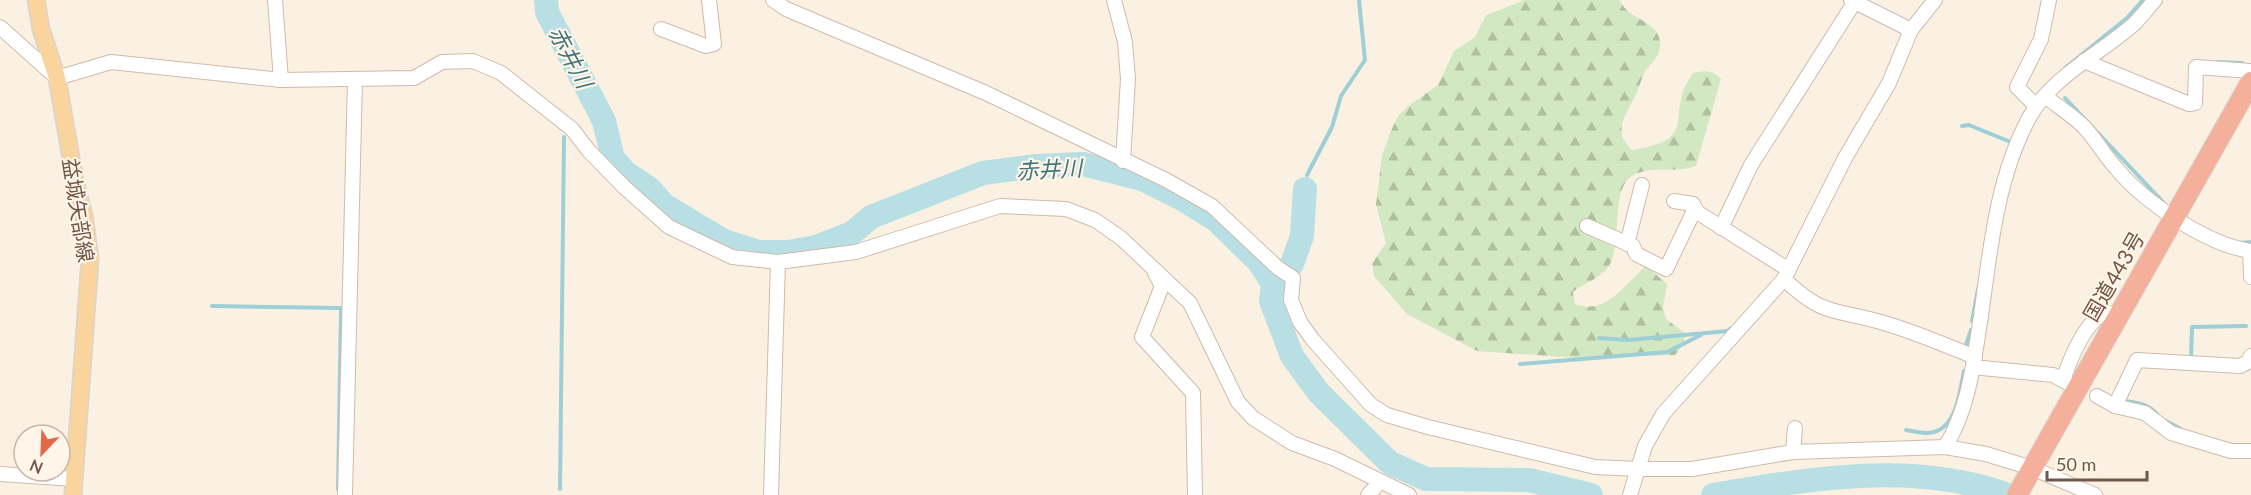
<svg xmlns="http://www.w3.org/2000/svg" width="2251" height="495" font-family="Lato,'Noto Sans JP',sans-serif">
  <defs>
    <pattern id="forest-firs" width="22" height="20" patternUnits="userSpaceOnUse" patternTransform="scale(1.5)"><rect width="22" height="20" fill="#d2e8c2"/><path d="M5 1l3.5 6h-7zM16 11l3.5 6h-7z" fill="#afbfa0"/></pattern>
  </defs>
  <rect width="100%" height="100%" fill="#fbf1e2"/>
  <!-- forest -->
  <path fill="url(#forest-firs)" d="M1525,0H1620C1626,19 1659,21 1660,42C1661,55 1653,61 1646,70C1642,76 1640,85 1637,92C1628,113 1610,130 1632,150C1704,139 1662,115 1693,73C1705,70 1713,70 1721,79L1696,166C1674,174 1653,164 1632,176C1611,187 1622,243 1610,264C1601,279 1585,282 1573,292L1575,304C1606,316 1625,284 1646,266L1667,284L1663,308L1666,319L1686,334L1683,345L1675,355L1577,358L1477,351L1407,314L1374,276L1372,263L1386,243L1376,205L1382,155L1391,131L1398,116L1407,107L1438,85L1454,51L1475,37L1486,15Z"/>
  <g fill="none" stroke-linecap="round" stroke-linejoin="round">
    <!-- stream -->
    <g stroke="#9eced6" stroke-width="4">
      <polyline points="2218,62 2242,63"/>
      <polyline points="2065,68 2127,18 2143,0"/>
      <polyline points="2065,98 2164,203"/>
      <polyline points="1962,126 1969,125 2013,143"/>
      <polyline points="1307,175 1332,127 1341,96 1365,60 1359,0"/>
      <polyline points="2240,243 2251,242"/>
      <polyline points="212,306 341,308 338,489"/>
      <polyline points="1972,321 1978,289"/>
      <polyline points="1599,338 1628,340 1728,331 1731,328"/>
      <polyline points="1965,348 1971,330"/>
      <polyline points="2191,359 2192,327 2246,326"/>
      <polyline points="1520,364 1667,352 1701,335"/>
      <path d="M2122,401C2137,402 2148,404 2158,415"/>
      <polyline points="2166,421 2181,429"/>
      <path d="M1906,430C1914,431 1926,435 1934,432C1957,426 1960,390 1964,371"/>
      <polyline points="560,489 564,137"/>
    </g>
    <!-- river -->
    <g stroke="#b8dfe4" stroke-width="24">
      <polyline points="546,0 547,12 604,121 613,158 626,173 649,188 664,205 724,241 758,252 788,252 816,247 852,233 871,217 983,173 1035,166 1083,164 1142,179 1184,200 1216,220 1259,262 1273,284 1271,301 1292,356 1319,393 1390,463 1426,479 1529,480 1591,495"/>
      <polyline points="1292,264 1302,236 1305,189"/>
      <path d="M1713,495C1809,479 1913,460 2008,495"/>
    </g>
    <defs>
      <g id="minor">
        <polyline points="275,0 281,80"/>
        <polyline points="773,0 786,9 986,93 1166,180 1212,206 1278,268 1293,278 1291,300 1300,322 1313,340 1371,405 1387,415 1428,427 1595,467 1638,469 1692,469 1793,452 1945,447 1986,454 2032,468 2095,495"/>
        <polyline points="1114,0 1125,42 1128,79 1123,161"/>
        <polyline points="1851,0 1911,30"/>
        <polyline points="0,27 57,78 111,62 281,80 414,78 442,62 473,61 501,73 572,129 589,151 624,187 669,227 732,257 778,262 856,252 1000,206 1066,209 1095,220 1121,238 1190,303 1238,402 1253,418 1292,443 1335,459 1409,495"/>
        <polyline points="661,29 706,46 714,44 709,0"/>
        <polyline points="2084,61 2189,104 2195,103 2196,67 2251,71"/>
        <path d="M2045,96C2058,107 2074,116 2085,128C2096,140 2105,156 2116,168C2144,202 2207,245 2251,251"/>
        <polyline points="2036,106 2017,87 2041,39 2049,0"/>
        <polyline points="1674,201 1693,204 1697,212 1789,270"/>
        <polyline points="1587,226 1633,246 1636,254 1666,269 1693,213 1697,212"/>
        <polyline points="1721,228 1751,165 1854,3"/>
        <polyline points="1627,244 1642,185"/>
        <polyline points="2250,251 2251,277"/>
        <polyline points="1155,273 1162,286 1142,337 1193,393 1195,495"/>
        <path d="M1784,279C1825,318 1834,308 1884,323C1915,332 1945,345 1975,357"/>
        <polyline points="1973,367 2053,375 2068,383"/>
        <path d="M2063,380C2071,357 2082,329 2102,313L2118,314"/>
        <polyline points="2097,396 2115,406 2145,413 2171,433 2231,451 2251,451"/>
        <polyline points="2115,406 2137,360 2240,366 2248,362 2251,356"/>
        <path d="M1945,447C1969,409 1974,360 1981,316C1990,250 1997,177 2029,118C2051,77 2100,54 2134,24C2141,17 2148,8 2155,0"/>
        <polyline points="1793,452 1795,428"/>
        <polyline points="0,474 74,479"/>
        <polyline points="345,495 355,79"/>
        <polyline points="771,495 778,262"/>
        <polyline points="1368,495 1380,482"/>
        <polyline points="1630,495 1645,446 1663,414 1784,279 1845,158 1889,83 1911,30 1935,0"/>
      </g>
      <polyline id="major" points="36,0 41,29 57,78 75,181 84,216 90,259 73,495"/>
      <polyline id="highway" points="2017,495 2251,82"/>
    </defs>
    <!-- minor casing -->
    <use href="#minor" stroke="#cebbac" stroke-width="16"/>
    <!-- major casing -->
    <use href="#major" stroke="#dad3d0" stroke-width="19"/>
    <!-- highway casing -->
    <use href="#highway" stroke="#dad3d0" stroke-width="22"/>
    <!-- minor -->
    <use href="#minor" stroke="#fff" stroke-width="14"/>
    <!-- major -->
    <use href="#major" stroke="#f9d49c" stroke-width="16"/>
    <!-- highway -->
    <use href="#highway" stroke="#f4b09b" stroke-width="20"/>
  </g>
  <g text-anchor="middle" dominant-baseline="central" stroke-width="4.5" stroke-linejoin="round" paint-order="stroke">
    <!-- street labels -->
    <g font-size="21" fill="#72574a" stroke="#fff5e8">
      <text transform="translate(79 210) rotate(81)">益城矢部線</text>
      <text transform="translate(2113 276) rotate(-60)">国道443号</text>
    </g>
    <!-- water labels -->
    <g font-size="22" font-style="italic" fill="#41767f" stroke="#fff5e8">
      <text transform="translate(571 57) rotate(62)">赤井川</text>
      <text transform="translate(1049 169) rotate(-3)">赤井川</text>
    </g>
  </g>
  <!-- north arrow -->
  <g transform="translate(42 453) rotate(203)"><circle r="28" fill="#fff5e8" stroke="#c7b6a9" stroke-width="1.5"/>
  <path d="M0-4.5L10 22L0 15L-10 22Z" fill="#e2684a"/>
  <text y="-9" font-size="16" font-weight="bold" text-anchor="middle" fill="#72574a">N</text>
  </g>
  <!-- scale -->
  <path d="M2047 471v9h100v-9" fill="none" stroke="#72574a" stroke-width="3"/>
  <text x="2056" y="471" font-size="18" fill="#72574a" stroke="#fff5e8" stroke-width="4.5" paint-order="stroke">50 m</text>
</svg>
